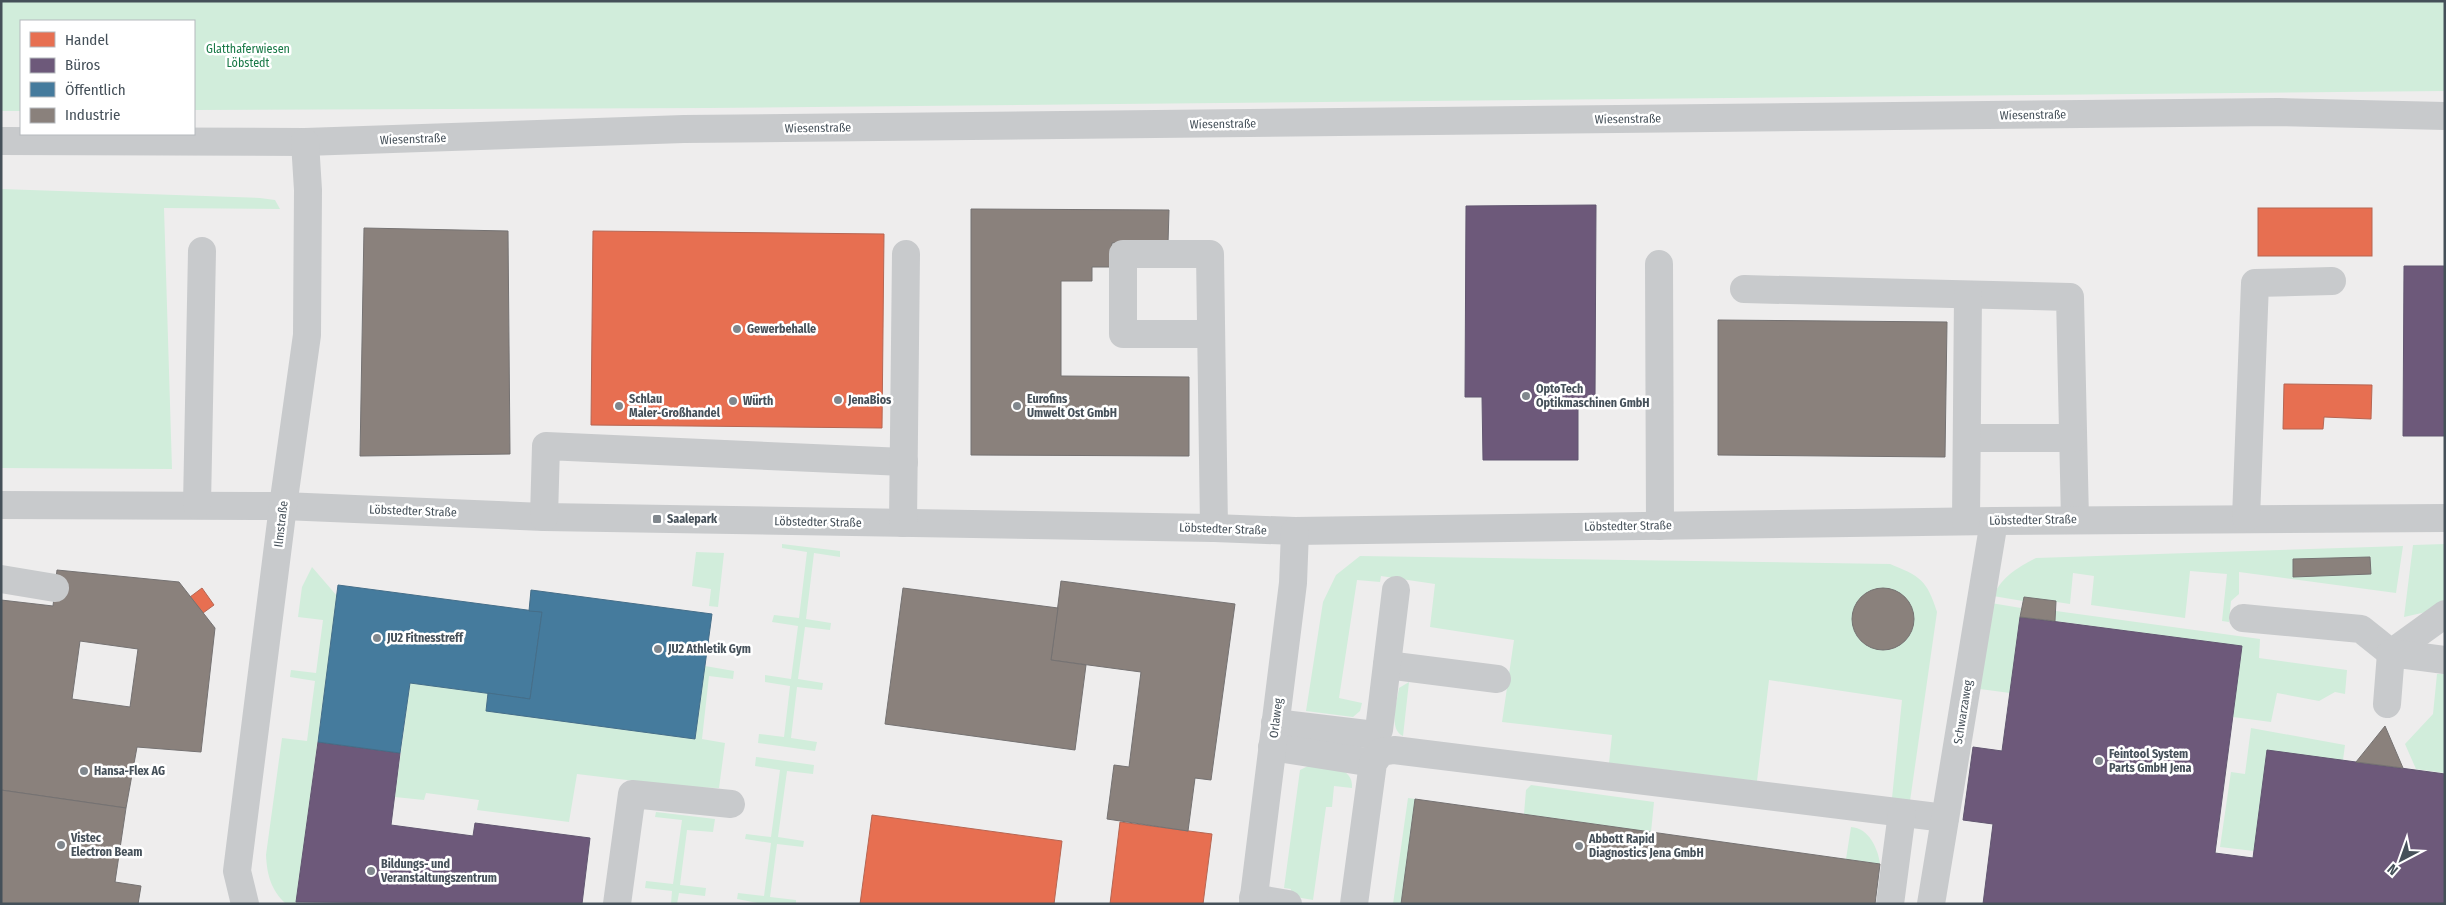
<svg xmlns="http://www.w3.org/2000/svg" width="2446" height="905" font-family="'Fira Sans Condensed',sans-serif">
  <rect width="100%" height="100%" fill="#eeeded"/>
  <!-- green -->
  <g fill="#d1eddb" fill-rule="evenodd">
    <polygon points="1,1 2445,1 2445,91 708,108 194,110 194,21 21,21 21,111 1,111"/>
    <polygon points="1,189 260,198 275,200 280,209 164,208 172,469 1,468"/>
    <polygon points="782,544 840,551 840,557 814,553 806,619 831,623 830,630 805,627 798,679 823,683 822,690 797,687 791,738 817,742 815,751 758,743 759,734 784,737 790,686 765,682 765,675 791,679 798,626 772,622 774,615 799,618 807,552 782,548"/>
    <polygon points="2445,544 2445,600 2435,610 2404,617 2413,545"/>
    <path d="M2403,546L2396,593L2239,572V594L2231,601L2229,622L2222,621L2227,574L2190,571L2185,618L2091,605L2094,576L2073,573L2070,604L2024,597L2023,601L1993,596C2003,576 2017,568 2036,558ZM2370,557L2371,574L2293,576V559Z"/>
    <polygon points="696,552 724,553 718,607 709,606 711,589 692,586"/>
    <path d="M1360,556L1890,564C1920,576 1927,580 1937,612L1910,801L1892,798L1902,700L1769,680L1757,781L1609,763L1612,735L1502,722L1514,640L1430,627L1435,584L1381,576L1380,582L1357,580L1339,698L1362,703L1360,711L1353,717L1306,711L1323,602L1336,575Z"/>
    <path d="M312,567L337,596L296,902L308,904H286C271,890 267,875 266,855L282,738L307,741L315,681L290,677L291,670L316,673L323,620L298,617L302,587Z"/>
    <polygon points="1991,603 2021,608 2010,693 1980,689"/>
    <polygon points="2056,611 2260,639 2259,658 2347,670 2345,694 2335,692 2319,701 2277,693 2271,722 2233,717 2242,646 2055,621"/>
    <polygon points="705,666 734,671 733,679 709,676 702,739 725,743 719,788 685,787 577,774 569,822 477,810 479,800 426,793 424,800 395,797 410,683 488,693 486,711 695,739"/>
    <polygon points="2437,674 2445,674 2445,773 2416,769 2405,744 2433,714"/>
    <path d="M1409,682L1403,736C1388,729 1397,702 1399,688Z"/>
    <polygon points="2251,728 2345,745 2343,760 2267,750 2254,851 2220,847 2231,772 2245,774"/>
    <polygon points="756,757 814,765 813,774 787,771 778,837 804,841 803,847 777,844 770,897 796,900 796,904 763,904 737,899 738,893 764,896 771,843 745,839 746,834 771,837 780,770 755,766"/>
    <path d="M1310,765C1327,767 1354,766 1352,788L1334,786L1332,807H1326L1313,900L1290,896L1291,889L1284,888L1300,770Z"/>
    <polygon points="1531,785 1654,802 1651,832 1524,814 1526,790"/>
    <polygon points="1408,798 1415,799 1401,904 1393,904"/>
    <polygon points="656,812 715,819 713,832 687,830 680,885 706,888 705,896 679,893 677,904 671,904 672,891 645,888 646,881 673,884 682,820 655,817"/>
    <path d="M1851,827C1869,828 1878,849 1880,864L1846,859Z"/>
  </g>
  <!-- shops -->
  <g fill="#e76f51" stroke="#b66653">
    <rect x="2258" y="208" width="114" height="48"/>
    <polygon points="593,231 884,234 882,428 591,425"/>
    <polygon points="2284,384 2372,385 2371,419 2324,417 2323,429 2283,429"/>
    <polygon points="202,588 214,605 203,613 190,597"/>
    <polygon points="872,815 1062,841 1054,904 860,904"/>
    <polygon points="1120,822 1212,834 1203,904 1110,904"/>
  </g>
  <!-- offices -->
  <g fill="#6d597a" stroke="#615670">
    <polygon points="1596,205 1595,400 1578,400 1578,460 1483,460 1482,397 1465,397 1466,206"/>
    <polygon points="2404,266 2445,266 2445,436 2403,436"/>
    <polygon points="2020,617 2242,646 2215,853 2253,858 2267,750 2445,774 2445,904 1983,904 1993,824 1963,820 1973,747 2002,751"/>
    <polygon points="318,742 400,753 391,825 473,836 475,823 590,838 582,904 296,902"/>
  </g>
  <!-- public -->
  <g fill="#457b9d" stroke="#456e89">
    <polygon points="338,585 542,612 530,699 410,683 400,753 318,742"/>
    <polygon points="531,590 712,614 695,739 486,711 488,693 530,699 542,612 529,611"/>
  </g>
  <!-- industry -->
  <g fill="#8a817c" stroke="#757272" fill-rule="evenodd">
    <polygon points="971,209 1169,210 1168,243 1112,243 1112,267 1092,267 1092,281 1061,281 1061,376 1189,377 1189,456 971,455"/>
    <polygon points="364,228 508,231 510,454 360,456"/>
    <polygon points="1718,320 1947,322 1945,457 1718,455"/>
    <polygon points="2370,557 2371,574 2293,577 2293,559"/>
    <path d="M57,570L179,582L215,628L201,752L137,747L126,808L1,790V600L53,606ZM80,641L138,649L130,707L72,699Z"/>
    <polygon points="1061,581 1235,604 1211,780 1195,778 1188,831 1107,819 1114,765 1129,767 1141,672 1051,660"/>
    <polygon points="903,588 1058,608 1051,660 1086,665 1075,750 885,724"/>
    <circle cx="1883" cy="619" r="31"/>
    <polygon points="2024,597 2056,601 2055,621 2020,617"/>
    <polygon points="2385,726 2403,768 2356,762"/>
    <polygon points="1,790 126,808 115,882 141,886 138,904 1,904"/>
    <polygon points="1415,799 1880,864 1875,904 1401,904"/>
  </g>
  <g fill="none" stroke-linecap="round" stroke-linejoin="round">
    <!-- minor -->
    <g stroke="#c8cacc" stroke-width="28">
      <polyline points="1,141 305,142 684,129 2278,112 2445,116"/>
      <polyline points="1659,264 1660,526"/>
      <polyline points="1744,289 2070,297 2075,520"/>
      <polyline points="1211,334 1123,334 1123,254 1210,254 1214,528"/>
      <polyline points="1967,438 2073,438"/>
      <polyline points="1,505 283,506 544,517 1214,528 1295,531 1994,521 2445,518"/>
      <polyline points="197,505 202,251"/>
      <polyline points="544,517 546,446 904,462"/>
      <polyline points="2246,518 2255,283 2332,281"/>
      <polyline points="1966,521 1968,295"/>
      <polyline points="903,523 906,254"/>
      <polyline points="1,579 55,588"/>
      <polyline points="2243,618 2361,629 2391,653 2445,614"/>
      <polyline points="1387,665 1497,679"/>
      <polyline points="2387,704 2391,653 2445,660"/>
      <polyline points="1275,723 1375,735 1379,730 1396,590"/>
      <polyline points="1272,747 1373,763"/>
      <polyline points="1253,898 1288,904"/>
      <polyline points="245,904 237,871 283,506 307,335 308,190 305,142"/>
      <polyline points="617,904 632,794 731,804"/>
      <polyline points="1253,904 1293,583 1295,531"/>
      <polyline points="1354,904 1373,763 1381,752 1394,750 1945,818"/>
      <polyline points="1890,904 1902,813"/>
      <polyline points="1931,904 1994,521"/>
    </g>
  </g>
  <!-- markers -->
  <g fill="#80878d" stroke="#fff" stroke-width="2">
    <circle cx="737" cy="329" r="5"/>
    <circle cx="1526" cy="396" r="5"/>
    <circle cx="838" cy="400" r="5"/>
    <circle cx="733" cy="401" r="5"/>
    <circle cx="619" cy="406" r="5"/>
    <circle cx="1017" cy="406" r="5"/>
    <rect x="652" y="514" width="10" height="10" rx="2.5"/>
    <circle cx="377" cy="638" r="5"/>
    <circle cx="658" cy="649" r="5"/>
    <circle cx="2099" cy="761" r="5"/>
    <circle cx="84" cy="771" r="5"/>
    <circle cx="61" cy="845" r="5"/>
    <circle cx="1579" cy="846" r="5"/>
    <circle cx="371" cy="871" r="5"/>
  </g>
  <g text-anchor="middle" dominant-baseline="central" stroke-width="5" stroke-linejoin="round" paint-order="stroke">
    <!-- park labels -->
    <g font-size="12" fill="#187846" stroke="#fff">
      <text x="248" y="49">Glatthaferwiesen<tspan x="248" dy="14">Löbstedt</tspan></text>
    </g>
    <!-- street labels -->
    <g font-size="12" fill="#455059" stroke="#fff">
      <text transform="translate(2033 115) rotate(-1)">Wiesenstraße</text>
      <text transform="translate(1628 119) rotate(-1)">Wiesenstraße</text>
      <text transform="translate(1223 124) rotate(-1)">Wiesenstraße</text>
      <text transform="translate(818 128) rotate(-1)">Wiesenstraße</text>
      <text transform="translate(413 139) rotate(-2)">Wiesenstraße</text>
      <text transform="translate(413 511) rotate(2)">Löbstedter Straße</text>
      <text transform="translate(2033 520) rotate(-1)">Löbstedter Straße</text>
      <text transform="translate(818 522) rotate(1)">Löbstedter Straße</text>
      <text transform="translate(281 524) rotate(-83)">Ilmstraße</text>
      <text transform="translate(1628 526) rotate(-1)">Löbstedter Straße</text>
      <text transform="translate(1223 529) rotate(2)">Löbstedter Straße</text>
      <text transform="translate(1963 712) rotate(-81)">Schwarzaweg</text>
      <text transform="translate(1276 718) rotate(-83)">Orlaweg</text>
    </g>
    <!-- poi labels -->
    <g font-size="12" font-weight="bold" fill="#455059" stroke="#fff" text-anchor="start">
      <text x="747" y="329">Gewerbehalle</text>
      <text x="1536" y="389">OptoTech<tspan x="1536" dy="14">Optikmaschinen GmbH</tspan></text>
      <text x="629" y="399">Schlau<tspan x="629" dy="14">Maler-Großhandel</tspan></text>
      <text x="1027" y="399">Eurofins<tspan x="1027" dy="14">Umwelt Ost GmbH</tspan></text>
      <text x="848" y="400">JenaBios</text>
      <text x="743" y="401">Würth</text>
      <text x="667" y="519">Saalepark</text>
      <text x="387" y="638">JU2 Fitnesstreff</text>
      <text x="668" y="649">JU2 Athletik Gym</text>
      <text x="2109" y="754">Feintool System<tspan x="2109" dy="14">Parts GmbH Jena</tspan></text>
      <text x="94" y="771">Hansa-Flex AG</text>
      <text x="71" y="838">Vistec<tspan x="71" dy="14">Electron Beam</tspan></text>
      <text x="1589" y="839">Abbott Rapid<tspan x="1589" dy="14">Diagnostics Jena GmbH</tspan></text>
      <text x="381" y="864">Bildungs- und<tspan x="381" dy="14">Veranstaltungszentrum</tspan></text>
    </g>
  </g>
  <!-- border -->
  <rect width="2446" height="905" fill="none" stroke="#455059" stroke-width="5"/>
  <!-- legend -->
  <rect x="20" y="20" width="175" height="115" fill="#ffffff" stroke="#b5b9bd"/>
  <rect x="30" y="32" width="25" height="15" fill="#e76f51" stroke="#b5b9bd"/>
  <text x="65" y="45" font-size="15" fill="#455059">Handel</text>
  <rect x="30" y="58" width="25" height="15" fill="#6d597a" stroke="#b5b9bd"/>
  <text x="65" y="70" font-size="15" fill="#455059">Büros</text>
  <rect x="30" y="82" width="25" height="15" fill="#457b9d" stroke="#b5b9bd"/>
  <text x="65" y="95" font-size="15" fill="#455059">Öffentlich</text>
  <rect x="30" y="108" width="25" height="15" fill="#8a817c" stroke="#b5b9bd"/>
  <text x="65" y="120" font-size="15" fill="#455059">Industrie</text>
  <!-- north arrow -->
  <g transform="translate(2401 860) rotate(221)" stroke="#ffffff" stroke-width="4" paint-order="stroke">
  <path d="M0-4L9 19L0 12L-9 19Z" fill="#455059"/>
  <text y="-8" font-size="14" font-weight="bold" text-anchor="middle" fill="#455059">N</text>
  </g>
</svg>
